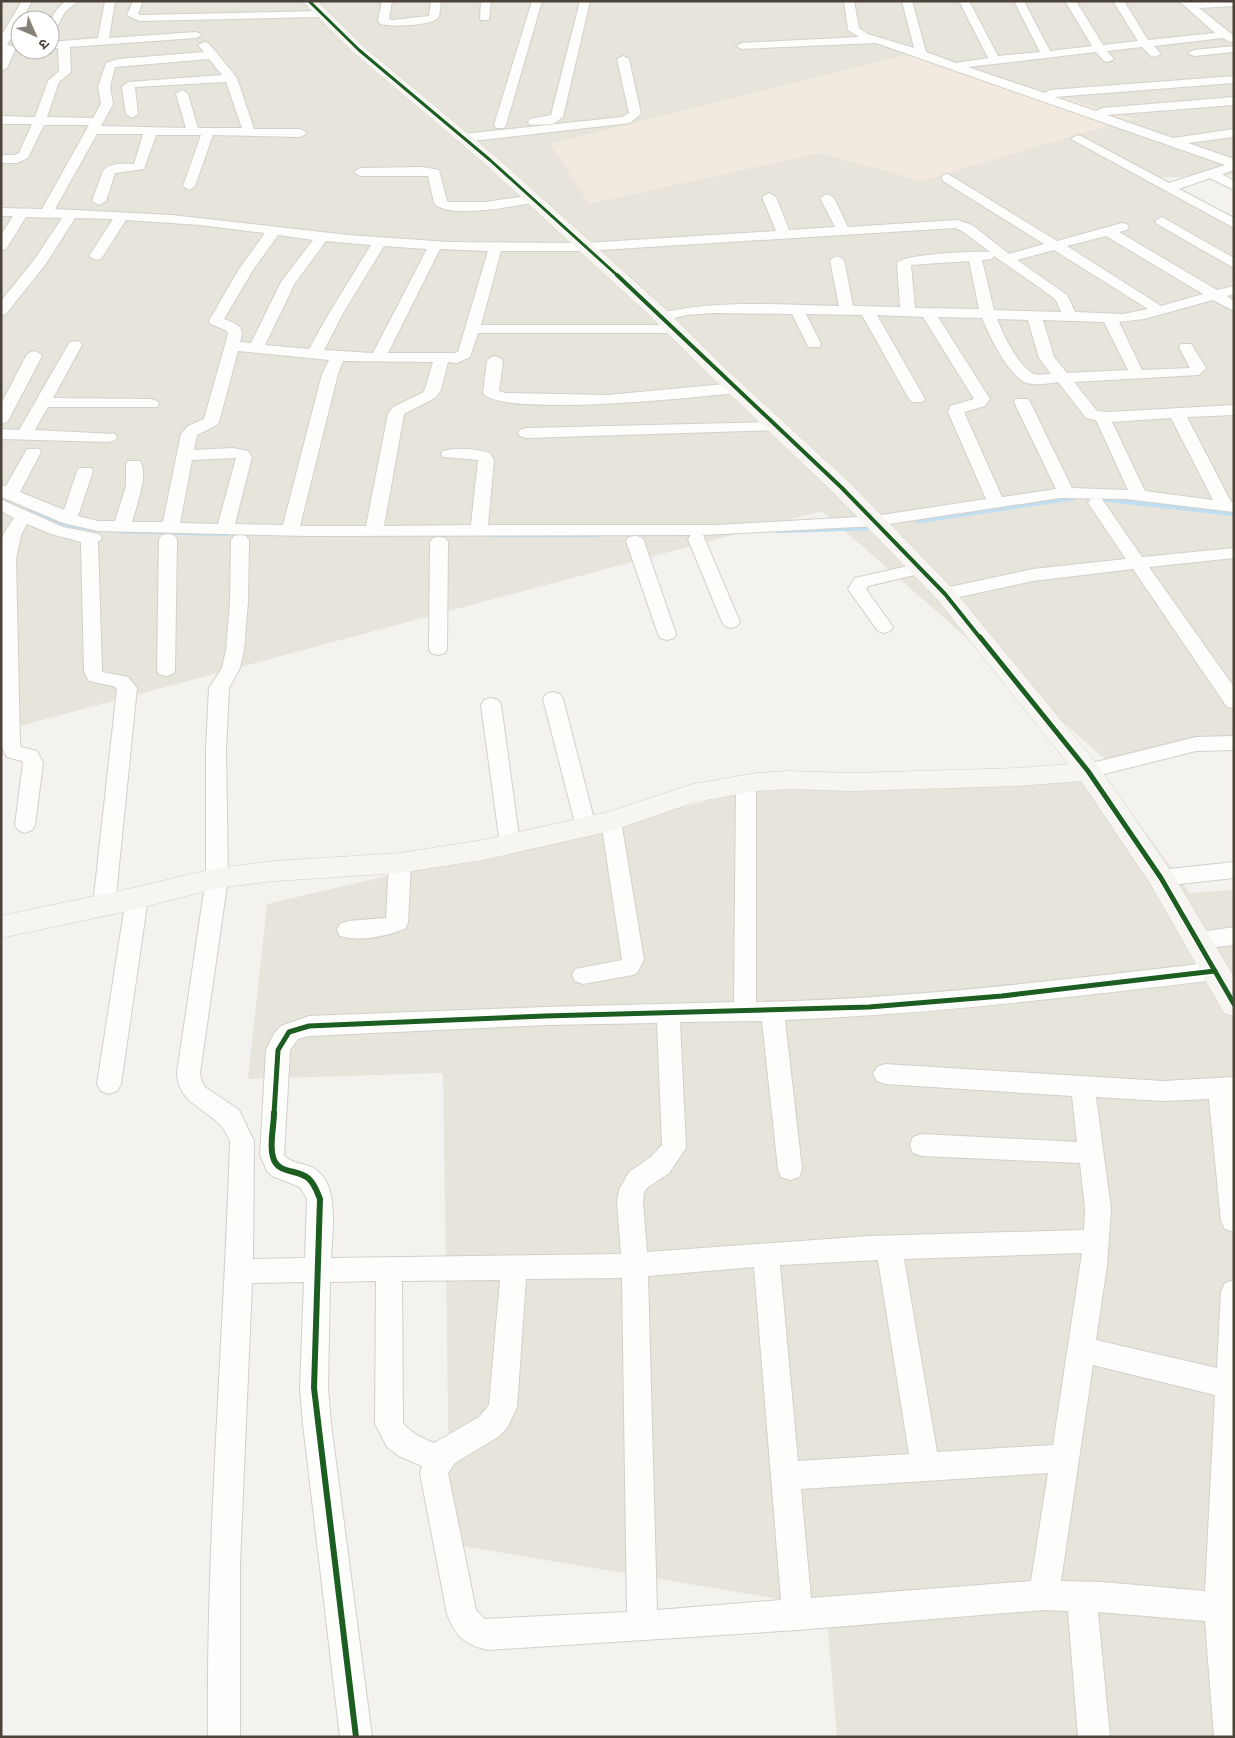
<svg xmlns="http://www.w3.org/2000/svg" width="1235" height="1738" font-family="'Golos Text','Noto Sans Devanagari',sans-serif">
  <rect width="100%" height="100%" fill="#f4f2ee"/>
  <!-- residential -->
  <g fill="#e7e4dc" fill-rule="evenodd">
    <path d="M1,1H1234V175L1154,178L1234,227V748L1105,759L822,511L1,731ZM20,20H50V50H20Z"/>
    <polygon points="1108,781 1190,893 1234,890 1234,1737 837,1737 826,1607 450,1544 443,1073 248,1079 267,904 751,791"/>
  </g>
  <!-- commercial -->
  <polygon fill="#f3eadf" points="914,53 1133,118 921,181 820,153 589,204 550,144"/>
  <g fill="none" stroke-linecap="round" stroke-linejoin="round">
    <!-- stream -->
    <g stroke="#bfdef2" stroke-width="4.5">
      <polyline points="1093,498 1234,514"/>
      <polyline points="30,509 63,524 99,530"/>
      <polyline points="918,521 1074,498"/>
      <polyline points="118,531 227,534"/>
      <polyline points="778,531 873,528"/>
      <polyline points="493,535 597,535"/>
    </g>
    <defs>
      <g id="street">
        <polygon points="22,1 32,1 22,20 20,20 18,29 7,44 16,48 7,68 1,71 1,55 3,50 1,49 1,36"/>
        <path d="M66,1H78L65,12L54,32L50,33C50,18 54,10 66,1Z"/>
        <path d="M105,1H115L109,38L196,32L202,35L196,38L70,47L71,72L59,82L47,117L93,118L101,104L98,87L106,63L118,59L204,52L198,45L204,42L208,43L217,53L237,78L254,129H301L307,133L301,137L213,135L195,186L189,190L183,186L201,135H156L144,169L115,173L106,201L99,205L92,201L103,171C110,162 124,164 134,164L143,134H97L55,209L172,215L348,235L449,242L585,243L776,231L762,197L769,193L776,197L789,230L835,227L820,198L827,194L834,198L848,227L957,220L972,225L1009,254L1044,244L943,181L942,178L943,175L948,174L1057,241L1122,223L1127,224L1129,227L1127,230L1119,232L1217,290L1234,286V294L1227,296L1234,301V311L1213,300L1144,319L1119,322L1142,370L1190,368L1179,347L1181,344H1191L1206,368L1199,375L1074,382L1097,411L1108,412L1234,405V415L1187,417L1231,502H1234V512L1126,499L1060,498L875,526L703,535L740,622L737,626L731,628L725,626L722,622L688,539L691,535L308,536L98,531L63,523L4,498L1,496V485L6,486L27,449H39L41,452L20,492L64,510L77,471L79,468H91L93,471L78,516L98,521H115L126,486V464L128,461H140C149,474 136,507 132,522H163L181,434L188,426L204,419L228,334L227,331L211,324L209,321L239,269L265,233L200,225L126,220L101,259L96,260L89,256L113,219L75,218L45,265L6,314L1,315V301L34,260L62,218L26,217L6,249L1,250V235L13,216H1V208L42,209L89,125H44L28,158L17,163H1V155H14L19,153L32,124H1V116L35,117L48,81L59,71L58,48H50V42L98,38ZM209,59L222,75L128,82L122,87L126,114L132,118L138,114L135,87L226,82L242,128H198L188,94L182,90L176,94L186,128L101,126L113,104L110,87L115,67ZM955,228L962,231L990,252C976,251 904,254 897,263L900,307L853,306L844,260L837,256L830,260L839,306C778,305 716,299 657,314L655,317L657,320L662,321L687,315L713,313L792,314L807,344L809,347H819L821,344L806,314L862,315L909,399L912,402H922L925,399L877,315L923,317L974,399L950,406L948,412L986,499L875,516L718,525H488L494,460L490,453C476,449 457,447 443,451L441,454L443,457L478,460L471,525L384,526L404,414L435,398L441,390L448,362L457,363L470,357L478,333H674L679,332L681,329L679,326L674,325H481L501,251H585ZM278,235L313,240L281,282L251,343L240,342C245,325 238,325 224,319L253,270ZM1106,236L1203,294L1161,306L1067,246ZM326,241L371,245L328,315L309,349L265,345L295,283ZM384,246L427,249L373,353L324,350L342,315ZM440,249L488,251L458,352L454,353H388ZM1054,250L1148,309L1124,314L1075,312L1067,295L1017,260ZM994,256L1050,295L1056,300L1061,312L994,310L982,260L992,259ZM969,261L979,309L915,308L911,265ZM938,317L982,318C989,335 1009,377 1027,383C1036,386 1049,383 1058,382L1086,418L1096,420L1128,490L1072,488L1030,402L1028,399H1016L1014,402L1056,489L1002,497L964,412L985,406L990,399ZM997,319L1028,320L1039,358L1051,374C1046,374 1036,376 1032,373C1017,364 1003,334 997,319ZM1043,320L1104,322L1128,370L1067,373L1054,357ZM238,351L329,360L322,374L283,525L235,524L252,457L248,451L233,448L194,450L197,435L217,425L219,422ZM343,361L433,362L424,392L393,407L388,414L366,526H300L338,374ZM1171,418L1213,500L1145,491L1112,422ZM236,458L218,524L180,523L192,460Z"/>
        <polygon points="133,1 143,1 138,14 141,15 319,11 324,14 319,17 139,21 127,15"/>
        <path d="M382,1H392L389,19L392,20L429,16L431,1H441L439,17C432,26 392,27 380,24L378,20Z"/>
        <polygon points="481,1 491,1 489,20 481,20 480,18"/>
        <polygon points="532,1 542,1 506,125 504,128 496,128 494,125"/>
        <polygon points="580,1 590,1 563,117 553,124 530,125 528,122 530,119 551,115"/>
        <polygon points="844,1 854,1 859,28 868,34 914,48 902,1 912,1 926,52 956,63 988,58 959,1 969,1 998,56 1040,52 1014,1 1024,1 1050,51 1092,46 1065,1 1076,1 1103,45 1138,41 1113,1 1124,1 1148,40 1215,33 1179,1 1234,1 1234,6 1199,8 1234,36 1234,41 1230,42 1223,38 1154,46 1161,54 1155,57 1151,56 1142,47 1107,51 1114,59 1108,62 1104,61 1096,52 968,67 1045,93 1050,90 1234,76 1234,83 1055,97 1096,111 1102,108 1234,97 1234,105 1107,115 1173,138 1234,129 1234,137 1188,143 1234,159 1234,170 1222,174 1234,181 1234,190 1210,178 1179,189 1234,218 1234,228 1071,139 1077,135 1081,136 1169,183 1225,165 876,43 742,49 736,46 742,43 859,37 848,30"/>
        <polygon points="1234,46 1234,52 1194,56 1188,53 1194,50"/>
        <polygon points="623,56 629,59 641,114 630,123 464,142 458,138 464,134 622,117 629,113 617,59"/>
        <path d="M423,167L439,170L447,201L450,202H485L533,195L540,199L533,203C513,206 448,220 434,203L428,176H360L354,172L360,168Z"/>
        <polygon points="1162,217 1234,258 1234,268 1157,224 1155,221"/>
        <polygon points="75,341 80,342 82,345 53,398 151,399 157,401 159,404 157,407 48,407 35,430 115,434 117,437 115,440 109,442 1,439 1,429 19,430 68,345 70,342"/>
        <polygon points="34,351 39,353 42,356 9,419 7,422 1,424 1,404 26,356 29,353"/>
        <path d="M495,356L500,358L503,361L499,391L505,393L608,395L735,383L740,385L743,388L740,391L735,393C699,397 501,418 483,393L487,361L490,358Z"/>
        <polygon points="777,422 783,424 785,427 783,430 526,438 520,436 518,433 520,430 526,428"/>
        <polygon points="1096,498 1102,499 1142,557 1234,548 1234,558 1149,567 1234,687 1234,708 1227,707 1133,569 1033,581 945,600 939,598 936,594 939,590 945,588 1033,569 1126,559 1088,503 1090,499"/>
        <polygon points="2,500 63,527 99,534 102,538 98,542 102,672 128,677 137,688 115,905 112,911 104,913 96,911 93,905 117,689 113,686 89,681 84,672 81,542 51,534 27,524 21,535 16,559 20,744 21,747 37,751 43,763 35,825 32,830 25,833 18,830 15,825 23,763 22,761 7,757 1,746 1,545 3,535 14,518 1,511"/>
        <polygon points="168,534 174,535 177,539 175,670 173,674 166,676 159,674 157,670 159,539 162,535"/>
        <path d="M240,535L246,536L249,540L248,602L244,650L240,668L229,688L226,749L228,878L200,1073L202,1082L205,1087L239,1110L254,1141L253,1259L305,1258L307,1199L300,1187L272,1176L267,1171L260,1155L266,1050L275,1032L281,1026L309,1016L545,1007L734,1002L736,784L739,779L746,777L753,779L756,784V1002C910,999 1062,980 1215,962L1223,965L1226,971L1223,977L1215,980C1072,997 930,1014 785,1020L802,1169L799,1177L790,1180L781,1177L778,1169L762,1021L680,1022L686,1148L669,1173L647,1188L644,1192L643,1202L647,1252L870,1236L1084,1230L1085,1209L1080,1163L922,1156L913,1153L910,1145L913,1137L922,1134L1077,1142L1072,1096L885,1084L877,1081L873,1074L877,1067L885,1064L1163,1081L1234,1077V1232L1225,1229L1221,1221L1209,1099L1163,1101L1096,1097L1111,1209L1107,1265L1096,1340L1217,1368L1221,1292L1225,1283L1234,1280V1737H1214L1205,1621L1098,1612L1110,1737H1078L1068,1611L1044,1610L797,1630L488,1650C464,1644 456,1637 447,1614L420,1473L422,1466L399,1456L387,1447L375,1424L376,1281L330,1282L328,1388L331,1424L372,1737H340L303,1424L300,1388L304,1282L252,1283L240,1563V1737H208C206,1538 224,1340 230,1141C219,1109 178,1109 177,1073L206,878V749L209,688L222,668L226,650L230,602L231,540L234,536ZM657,1023L662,1145L651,1157L629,1172L619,1190L617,1202L621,1254L331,1258C332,1233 340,1185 315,1169C306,1163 291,1164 284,1155L290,1050L298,1039L309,1036L545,1025ZM1082,1253L1053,1445L937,1452L904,1259ZM878,1260L909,1454L798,1461L780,1265ZM754,1267L781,1600L657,1610L648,1276ZM622,1278L627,1612L485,1619L476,1610L448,1473L455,1463L498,1437L507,1428L517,1407L526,1279ZM500,1280L489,1405L479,1417L434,1443C422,1438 411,1433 403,1423L402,1281ZM1093,1365L1215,1395L1205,1591L1102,1582L1061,1581ZM1048,1473L1031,1581L811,1598L801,1489Z"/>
        <polygon points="635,536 641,537 644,541 676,634 674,638 667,640 660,638 658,634 626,541 629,537"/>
        <polygon points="439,537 445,538 448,542 447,649 445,653 438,655 431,653 429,649 430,542 433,538"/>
        <polygon points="921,563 927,564 930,568 927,572 868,586 866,589 893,627 890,631 884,633 878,631 848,589 855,578"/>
        <polygon points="553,692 560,694 563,699 596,827 593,832 586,835 579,832 576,827 543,699 546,694"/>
        <polygon points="491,698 498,700 501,705 520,844 517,850 510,852 503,850 500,844 481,705 484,700"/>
        <polygon points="1234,736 1234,750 1196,751 1088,778 1081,776 1078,771 1081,766 1088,764 1196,737"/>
        <polygon points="611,813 618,816 621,821 644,960 637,973 633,975 583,984 575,981 572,975 575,969 622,960 601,821 604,816"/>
        <path d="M400,855L407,857L411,863L408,923L405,929C386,936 360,942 340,936L337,930L340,924L348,921L386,918L389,863L393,857Z"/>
        <polygon points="1234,862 1234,878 1161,886 1153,884 1150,878 1153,872 1161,870"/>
        <polygon points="137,890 145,892 148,898 121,1084 117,1091 109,1094 101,1091 97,1084 126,898 129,892"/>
        <polygon points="1234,927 1234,945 1197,949 1189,946 1186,940 1189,934"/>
      </g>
      <polygon id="secondary" points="302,1 317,1 364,47 496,157 662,306 730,373 850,483 953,589 1097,764 1171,871 1234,977 1234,1016 1224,1013 1151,885 1081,781 1020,786 854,791 787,789 757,791 695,802 611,831 483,860 400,873 275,881 217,888 137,909 1,938 1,916 137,887 217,868 275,861 400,853 483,840 608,812 693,784 757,773 787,771 854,773 1020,768 1068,764 937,599 834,493 716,381 648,314 484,163 354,53"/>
    </defs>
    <!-- street casing -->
    <use href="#street" stroke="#d2d0cb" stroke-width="2"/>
    <!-- secondary casing -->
    <use href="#secondary" stroke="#d3cfc5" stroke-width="1"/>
    <!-- street -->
    <use href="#street" fill="#fdfdfc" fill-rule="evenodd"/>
    <!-- secondary -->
    <use href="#secondary" fill="#f7f5f1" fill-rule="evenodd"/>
    <defs>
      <polyline id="cycleway-far3" points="309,1 359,50 490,160 618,276"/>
      <polyline id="cycleway-far2" points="617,275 842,488 945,594 981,639"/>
      <g id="cycleway-far1">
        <polyline points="980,637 1088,771 1161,878 1234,1004"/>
        <polyline points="274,1114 278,1050 289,1032 309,1026 545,1016 869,1007 1002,996 1215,971"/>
      </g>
      <path id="cycleway" d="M274,1113C274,1126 269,1144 273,1157C277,1174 297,1169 308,1178C315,1184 317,1192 320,1199L314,1388L356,1737"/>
    </defs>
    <!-- cycleway-far3 casing -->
    <use href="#cycleway-far3" stroke="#fff" stroke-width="5"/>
    <!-- cycleway-far2 casing -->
    <use href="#cycleway-far2" stroke="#fff" stroke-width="6"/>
    <!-- cycleway-far1 casing -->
    <use href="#cycleway-far1" stroke="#fff" stroke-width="8"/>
    <!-- cycleway casing -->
    <use href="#cycleway" stroke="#fff" stroke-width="9"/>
    <!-- cycleway-far3 -->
    <use href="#cycleway-far3" stroke="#1b5e20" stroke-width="3"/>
    <!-- cycleway-far2 -->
    <use href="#cycleway-far2" stroke="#1b5e20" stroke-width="4"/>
    <!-- cycleway-far1 -->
    <use href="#cycleway-far1" stroke="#1b5e20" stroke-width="5"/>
    <!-- cycleway -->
    <use href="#cycleway" stroke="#1b5e20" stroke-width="6"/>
  </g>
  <!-- border -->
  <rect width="1235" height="1738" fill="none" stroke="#4b4339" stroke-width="5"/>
  <!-- north arrow -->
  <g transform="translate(35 35) rotate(135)"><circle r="24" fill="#ffffff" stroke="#b7b4b0"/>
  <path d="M0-4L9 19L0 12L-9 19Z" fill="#868078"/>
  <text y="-8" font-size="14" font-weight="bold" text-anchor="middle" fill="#4b4339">उ</text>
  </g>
</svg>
